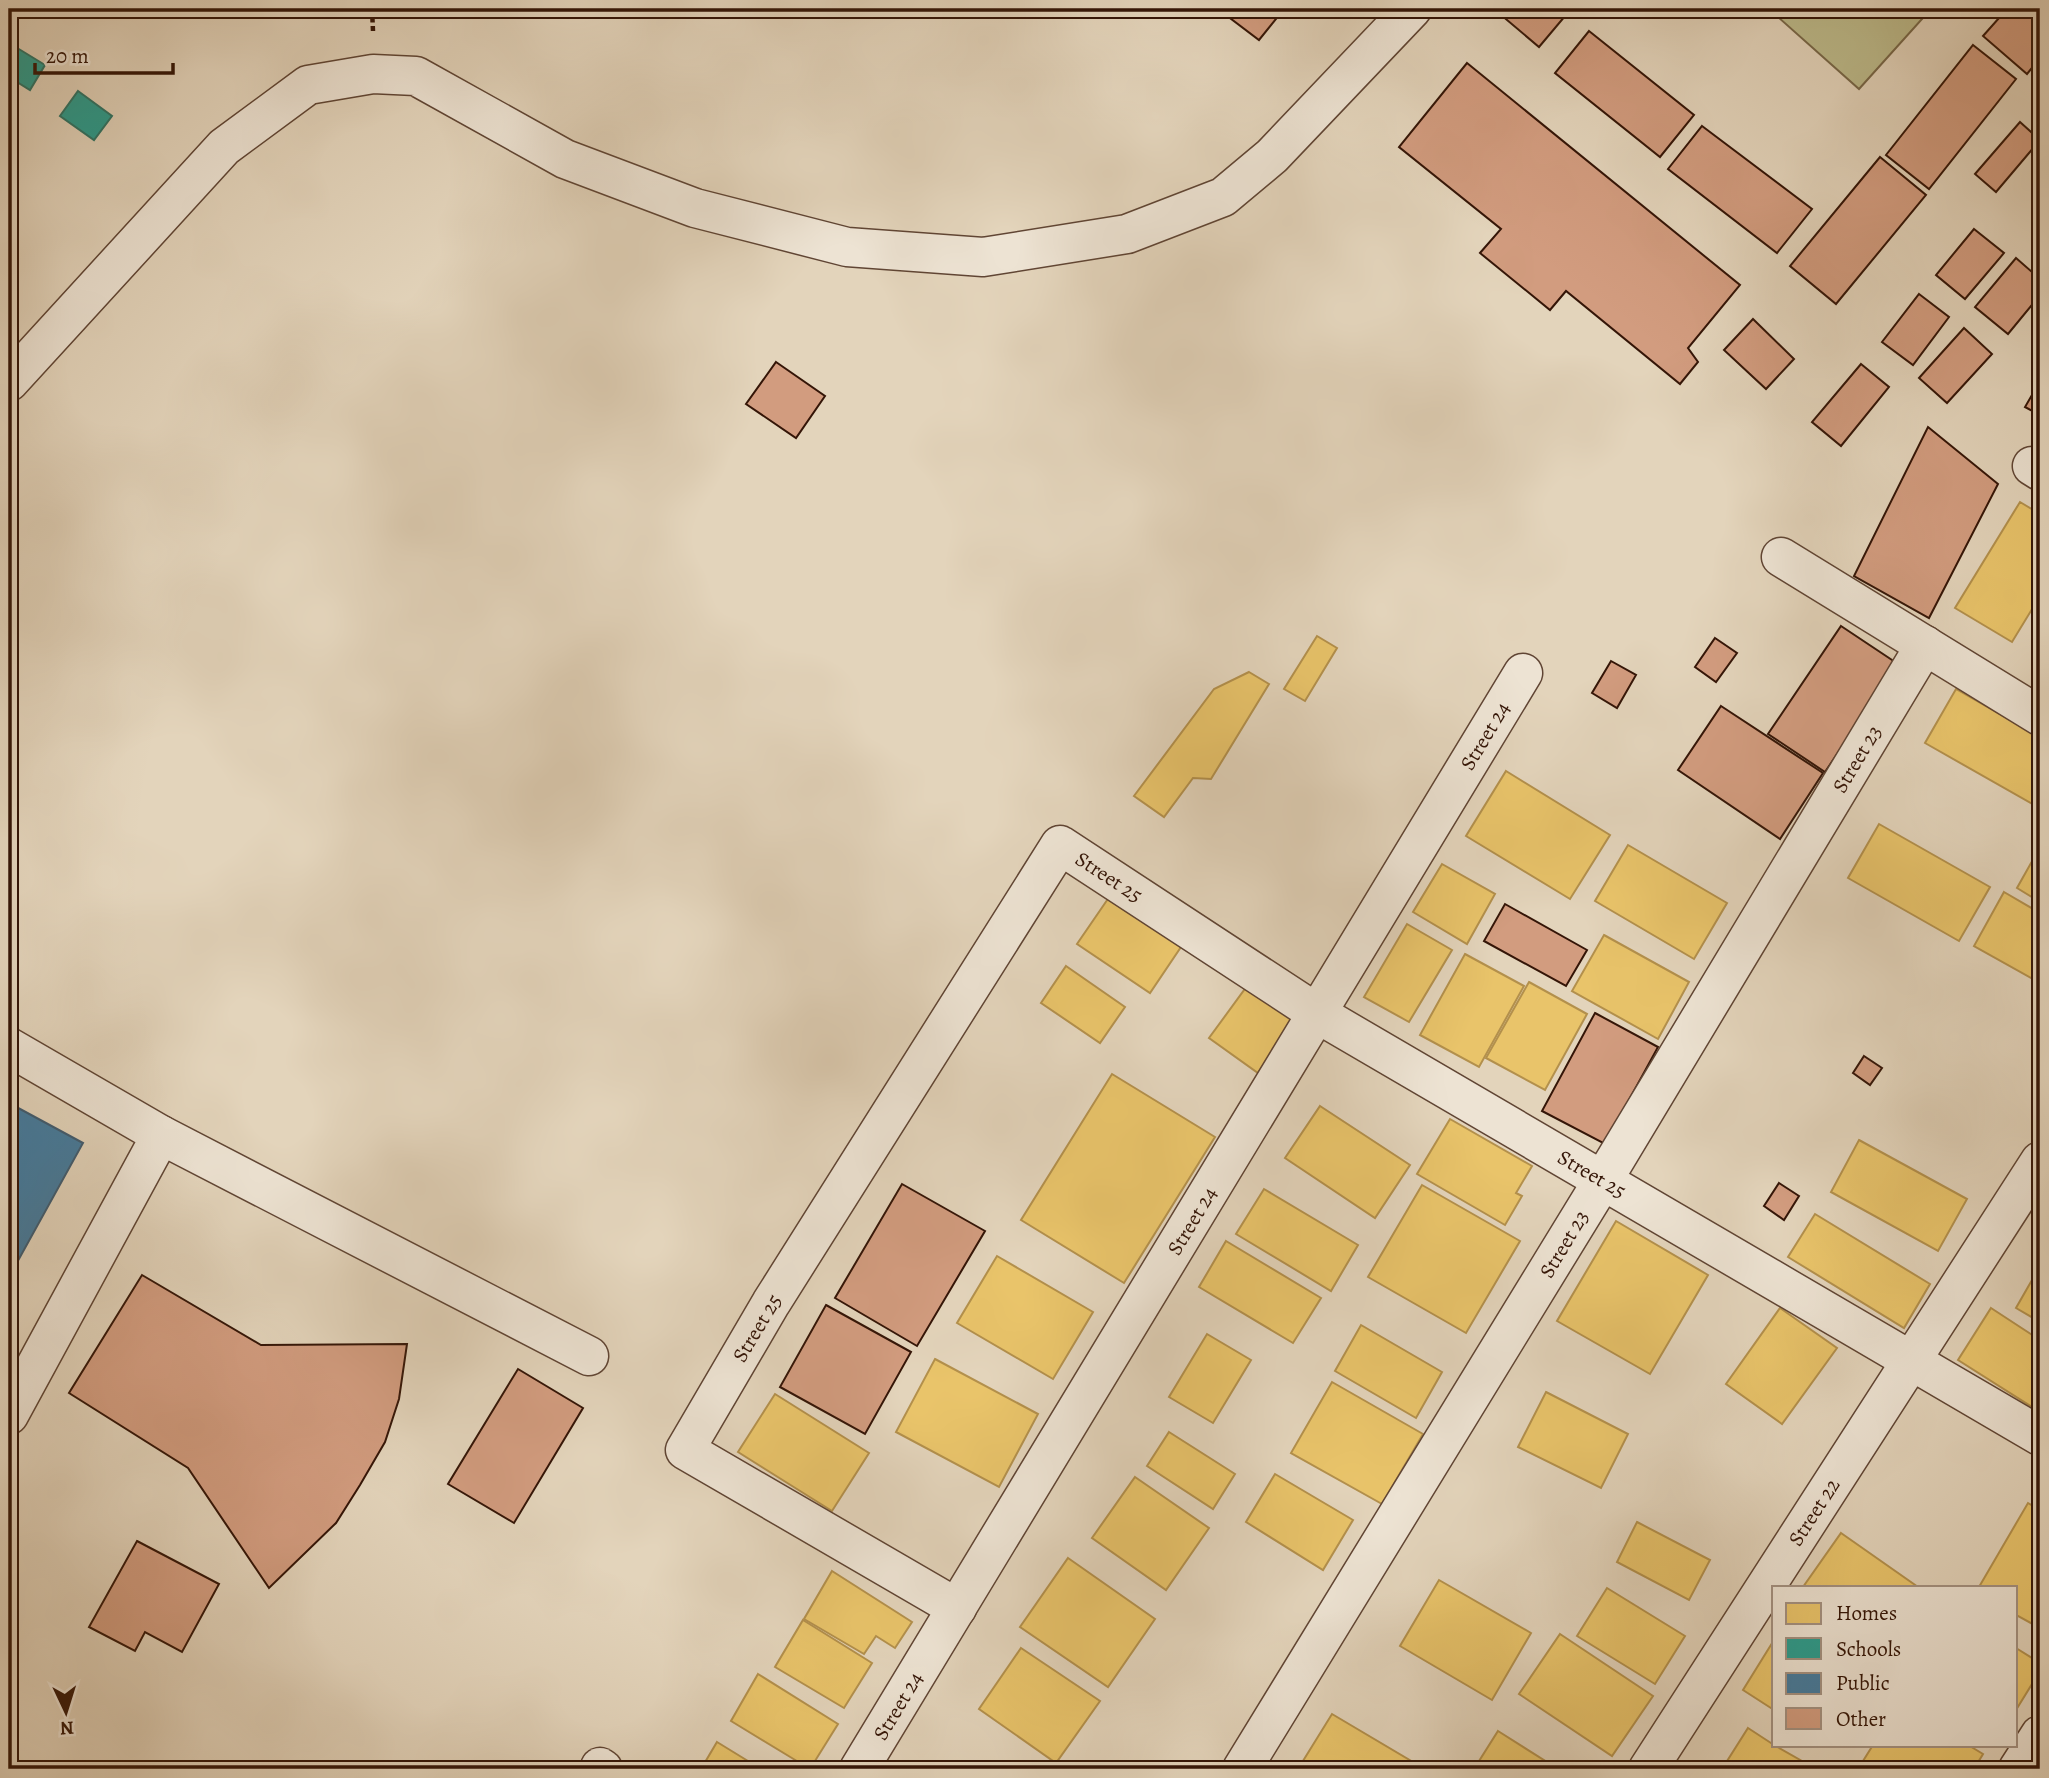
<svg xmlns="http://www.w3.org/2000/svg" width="2049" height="1778" font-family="Alegreya,serif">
  <rect width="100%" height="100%" fill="#e3d4bb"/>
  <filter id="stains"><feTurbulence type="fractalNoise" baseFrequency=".00286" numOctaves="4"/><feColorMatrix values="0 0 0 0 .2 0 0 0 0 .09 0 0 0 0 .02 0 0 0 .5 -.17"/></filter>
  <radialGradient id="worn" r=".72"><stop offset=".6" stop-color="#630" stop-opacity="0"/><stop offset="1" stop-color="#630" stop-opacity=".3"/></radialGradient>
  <!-- green -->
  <polygon fill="#bcba8b" stroke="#786849" stroke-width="2" points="1769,9 1931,9 1859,89"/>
  <!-- homes -->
  <g fill="#e9c46a" stroke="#b3904c" stroke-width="2">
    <polygon points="2020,502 2040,514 2040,596 2012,642 1955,608"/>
    <polygon points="1317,636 1337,648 1305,701 1284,689"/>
    <polygon points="1249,672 1269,684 1211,779 1193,778 1164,817 1134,796 1214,689"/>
    <polygon points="1956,689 2040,737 2040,799 2036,806 1925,743"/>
    <polygon points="1506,771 1610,835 1570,899 1466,836"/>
    <polygon points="1879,824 1990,887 1959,941 1848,878"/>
    <polygon points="1628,845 1727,903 1694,959 1595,901"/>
    <polygon points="2040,847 2040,902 2017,888"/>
    <polygon points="1442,864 1495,894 1467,944 1413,912"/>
    <polygon points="1114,890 1187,938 1150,993 1077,944"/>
    <polygon points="2004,892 2040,913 2040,983 1974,946"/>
    <polygon points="1407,924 1452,950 1409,1022 1364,997"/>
    <polygon points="1604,935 1689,982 1658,1039 1572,991"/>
    <polygon points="1465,954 1524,986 1479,1067 1420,1035"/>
    <polygon points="1066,966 1125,1007 1100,1043 1041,1003"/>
    <polygon points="1250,982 1299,1017 1258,1073 1209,1038"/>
    <polygon points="1529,982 1587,1014 1545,1090 1486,1058"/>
    <polygon points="1112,1074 1215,1137 1124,1283 1021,1220"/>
    <polygon points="1320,1106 1410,1165 1375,1218 1285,1158"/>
    <polygon points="1450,1119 1532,1166 1516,1193 1522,1196 1505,1225 1417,1174"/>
    <polygon points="1859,1140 1967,1199 1938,1251 1831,1192"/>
    <polygon points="1422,1185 1520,1241 1466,1333 1368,1277"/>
    <polygon points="1264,1189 1358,1245 1331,1291 1236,1234"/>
    <polygon points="1815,1214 1930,1284 1904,1328 1788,1257"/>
    <polygon points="1616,1221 1708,1275 1650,1374 1557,1321"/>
    <polygon points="1226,1241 1321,1298 1293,1343 1199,1287"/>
    <polygon points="997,1256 1093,1312 1053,1379 957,1323"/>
    <polygon points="2040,1266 2040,1322 2016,1308"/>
    <polygon points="1780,1308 1837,1348 1782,1424 1726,1384"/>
    <polygon points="1991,1308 2040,1340 2040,1412 1958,1360"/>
    <polygon points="1361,1325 1442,1372 1416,1418 1335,1371"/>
    <polygon points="1207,1334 1251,1360 1213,1423 1169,1397"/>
    <polygon points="935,1359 1038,1414 999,1487 896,1432"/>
    <polygon points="1332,1382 1423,1434 1382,1504 1291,1453"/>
    <polygon points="1546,1392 1628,1434 1601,1488 1518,1447"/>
    <polygon points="775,1394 869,1453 832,1511 738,1452"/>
    <polygon points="1169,1432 1235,1474 1213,1509 1147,1466"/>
    <polygon points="1275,1474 1353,1520 1323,1570 1246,1522"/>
    <polygon points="1135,1477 1209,1528 1166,1590 1092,1538"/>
    <polygon points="2028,1503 2040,1510 2040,1628 2016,1615 2016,1587 1979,1587"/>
    <polygon points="1637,1522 1710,1560 1689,1600 1617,1562"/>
    <polygon points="1841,1533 1918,1587 1803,1587"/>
    <polygon points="1068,1558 1155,1619 1108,1687 1020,1627"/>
    <polygon points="832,1571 912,1622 895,1648 876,1636 864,1654 804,1619"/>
    <polygon points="1439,1580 1531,1633 1492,1700 1400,1646"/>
    <polygon points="1607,1588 1685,1636 1655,1684 1577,1636"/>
    <polygon points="803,1620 872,1663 844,1708 775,1667"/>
    <polygon points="1560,1634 1653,1696 1612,1756 1519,1694"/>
    <polygon points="1774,1640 1774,1710 1743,1690"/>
    <polygon points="1021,1648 1100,1701 1056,1763 979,1709"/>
    <polygon points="2016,1648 2040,1663 2040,1671 2016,1710"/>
    <polygon points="758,1674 838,1724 810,1769 731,1721"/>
    <polygon points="1332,1714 1423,1768 1422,1769 1298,1769"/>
    <polygon points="1748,1728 1774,1745 1816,1769 1722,1769"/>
    <polygon points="1498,1731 1558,1769 1474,1769"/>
    <polygon points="717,1742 761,1769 701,1769"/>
    <polygon points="1873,1745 1968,1745 1983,1754 1974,1769 1858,1769"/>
  </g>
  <!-- schools -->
  <g fill="#2a9d8f" stroke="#2d7466" stroke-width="2">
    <polygon points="9,43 45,65 30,90 9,77"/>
    <polygon points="78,91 112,116 94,140 60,116"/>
  </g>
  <!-- public -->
  <polygon fill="#457b9d" stroke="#405c70" stroke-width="2" points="9,1103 83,1143 9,1277"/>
  <!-- building -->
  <g fill="#d29c7f" stroke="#341507" stroke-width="2">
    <polygon points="1218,9 1284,9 1259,40"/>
    <polygon points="1494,9 1571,9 1539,47"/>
    <polygon points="2007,9 2040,9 2040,58 2027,74 1983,36"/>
    <polygon points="1589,31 1694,115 1660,157 1555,73"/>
    <polygon points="1973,45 2016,79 1929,189 1886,155"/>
    <polygon points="1467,63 1740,285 1688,348 1698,362 1680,384 1566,291 1550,310 1480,253 1501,229 1399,147"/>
    <polygon points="2020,122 2040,140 1996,192 1975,174"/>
    <polygon points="1702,126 1812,209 1777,253 1668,169"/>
    <polygon points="1880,157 1926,195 1836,304 1790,266"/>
    <polygon points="1974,229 2004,253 1965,299 1936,275"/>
    <polygon points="2016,258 2040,279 2040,295 2008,334 1975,307"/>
    <polygon points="1919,294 1949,317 1913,365 1882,342"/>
    <polygon points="1753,319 1794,359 1766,389 1724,350"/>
    <polygon points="1964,328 1992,354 1947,403 1919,378"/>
    <polygon points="776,362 825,396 796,438 746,404"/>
    <polygon points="1861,364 1889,387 1841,446 1812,422"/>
    <polygon points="2040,381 2040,415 2025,407"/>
    <polygon points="1928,427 1998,484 1929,618 1854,576"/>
    <polygon points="1841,626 1898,664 1825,772 1768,734"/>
    <polygon points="1715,638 1737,653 1716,682 1695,667"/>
    <polygon points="1611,661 1636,675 1617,708 1592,693"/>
    <polygon points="1721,706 1823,773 1780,839 1678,770"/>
    <polygon points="1505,904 1587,950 1566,986 1484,941"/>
    <polygon points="1595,1013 1658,1047 1605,1144 1542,1111"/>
    <polygon points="1864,1056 1882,1068 1870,1085 1853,1073"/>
    <polygon points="1779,1183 1799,1196 1784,1220 1764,1206"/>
    <polygon points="902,1184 985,1231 917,1346 835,1298"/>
    <polygon points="142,1275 261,1345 407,1344 399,1399 385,1442 360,1485 336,1523 269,1588 188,1468 69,1393"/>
    <polygon points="826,1305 911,1352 865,1434 780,1387"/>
    <polygon points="518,1369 583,1408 514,1523 448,1484"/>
    <polygon points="137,1541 219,1584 182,1652 145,1632 135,1651 89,1627"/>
  </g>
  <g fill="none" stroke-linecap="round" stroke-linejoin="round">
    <defs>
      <g id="minor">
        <polyline points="9,382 224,147 308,85 373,74 416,76 565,159 695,208 847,247 983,257 1127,234 1223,197 1272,156 1412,9"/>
        <polyline points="2032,466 2040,471"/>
        <polyline points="1781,557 2040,716"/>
        <polyline points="9,1047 161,1135 9,1415"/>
        <polyline points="161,1135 589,1356"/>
        <polyline points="957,1608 685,1450 771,1303 1060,845 1318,1014 2040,1436"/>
        <polyline points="600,1767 603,1769"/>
        <polyline points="859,1769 1523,673"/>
        <polyline points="1242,1769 1603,1180 1925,645"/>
        <polyline points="1648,1769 2040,1161"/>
        <polyline points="2018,1769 2040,1735"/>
      </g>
    </defs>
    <!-- minor casing -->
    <use href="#minor" stroke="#604534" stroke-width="41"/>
    <!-- path -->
    <polyline stroke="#341507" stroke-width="4.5" stroke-dasharray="5 3.5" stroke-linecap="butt" points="372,9 373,31"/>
    <!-- minor -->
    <use href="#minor" stroke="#ede3d3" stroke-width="38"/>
  </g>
  <g text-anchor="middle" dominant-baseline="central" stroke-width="7" stroke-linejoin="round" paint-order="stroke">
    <!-- street labels -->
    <g font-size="21" fill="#341507" stroke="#ede3d3">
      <text transform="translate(1485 736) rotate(-59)">Street 24</text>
      <text transform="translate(1857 759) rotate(-59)">Street 23</text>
      <text transform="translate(1109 877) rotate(33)">Street 25</text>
      <text transform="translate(1592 1174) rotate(30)">Street 25</text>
      <text transform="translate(1192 1221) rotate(-59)">Street 24</text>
      <text transform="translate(1564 1244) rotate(-59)">Street 23</text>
      <text transform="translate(757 1328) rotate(-59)">Street 25</text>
      <text transform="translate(1814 1512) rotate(-57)">Street 22</text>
      <text transform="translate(898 1706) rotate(-59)">Street 24</text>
    </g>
  </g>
  <!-- margin -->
  <rect width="2049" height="1778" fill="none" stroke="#e3d4bb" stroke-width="35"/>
  <rect x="10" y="10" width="2028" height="1757" fill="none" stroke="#341507" stroke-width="3.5"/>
  <rect x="18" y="18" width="2014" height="1743" fill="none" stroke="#341507" stroke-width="2"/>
  <!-- legend -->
  <rect x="1772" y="1586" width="245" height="161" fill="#ede3d3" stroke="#a39181" stroke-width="2"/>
  <rect x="1786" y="1603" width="35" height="21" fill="#e9c46a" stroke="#a39181" stroke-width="2"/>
  <text x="1836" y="1620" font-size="21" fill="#341507">Homes</text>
  <rect x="1786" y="1638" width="35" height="21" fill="#2a9d8f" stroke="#a39181" stroke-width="2"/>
  <text x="1836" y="1656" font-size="21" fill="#341507">Schools</text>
  <rect x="1786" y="1673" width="35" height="21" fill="#457b9d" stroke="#a39181" stroke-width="2"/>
  <text x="1836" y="1690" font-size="21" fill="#341507">Public</text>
  <rect x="1786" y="1708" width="35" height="21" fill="#d29c7f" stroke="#a39181" stroke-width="2"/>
  <text x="1836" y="1726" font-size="21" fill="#341507">Other</text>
  <!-- north arrow -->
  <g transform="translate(66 1712) rotate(176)" stroke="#ede3d3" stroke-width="5" paint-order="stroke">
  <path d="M0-5L12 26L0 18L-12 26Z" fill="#341507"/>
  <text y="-10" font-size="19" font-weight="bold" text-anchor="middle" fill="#341507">N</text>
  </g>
  <!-- scale -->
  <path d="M35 63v10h138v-10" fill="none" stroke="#341507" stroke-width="3.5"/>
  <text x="46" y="63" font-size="21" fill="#341507" stroke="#ede3d3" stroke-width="5" paint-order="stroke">20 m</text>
  <rect width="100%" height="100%" filter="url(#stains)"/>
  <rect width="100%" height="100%" fill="url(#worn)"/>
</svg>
